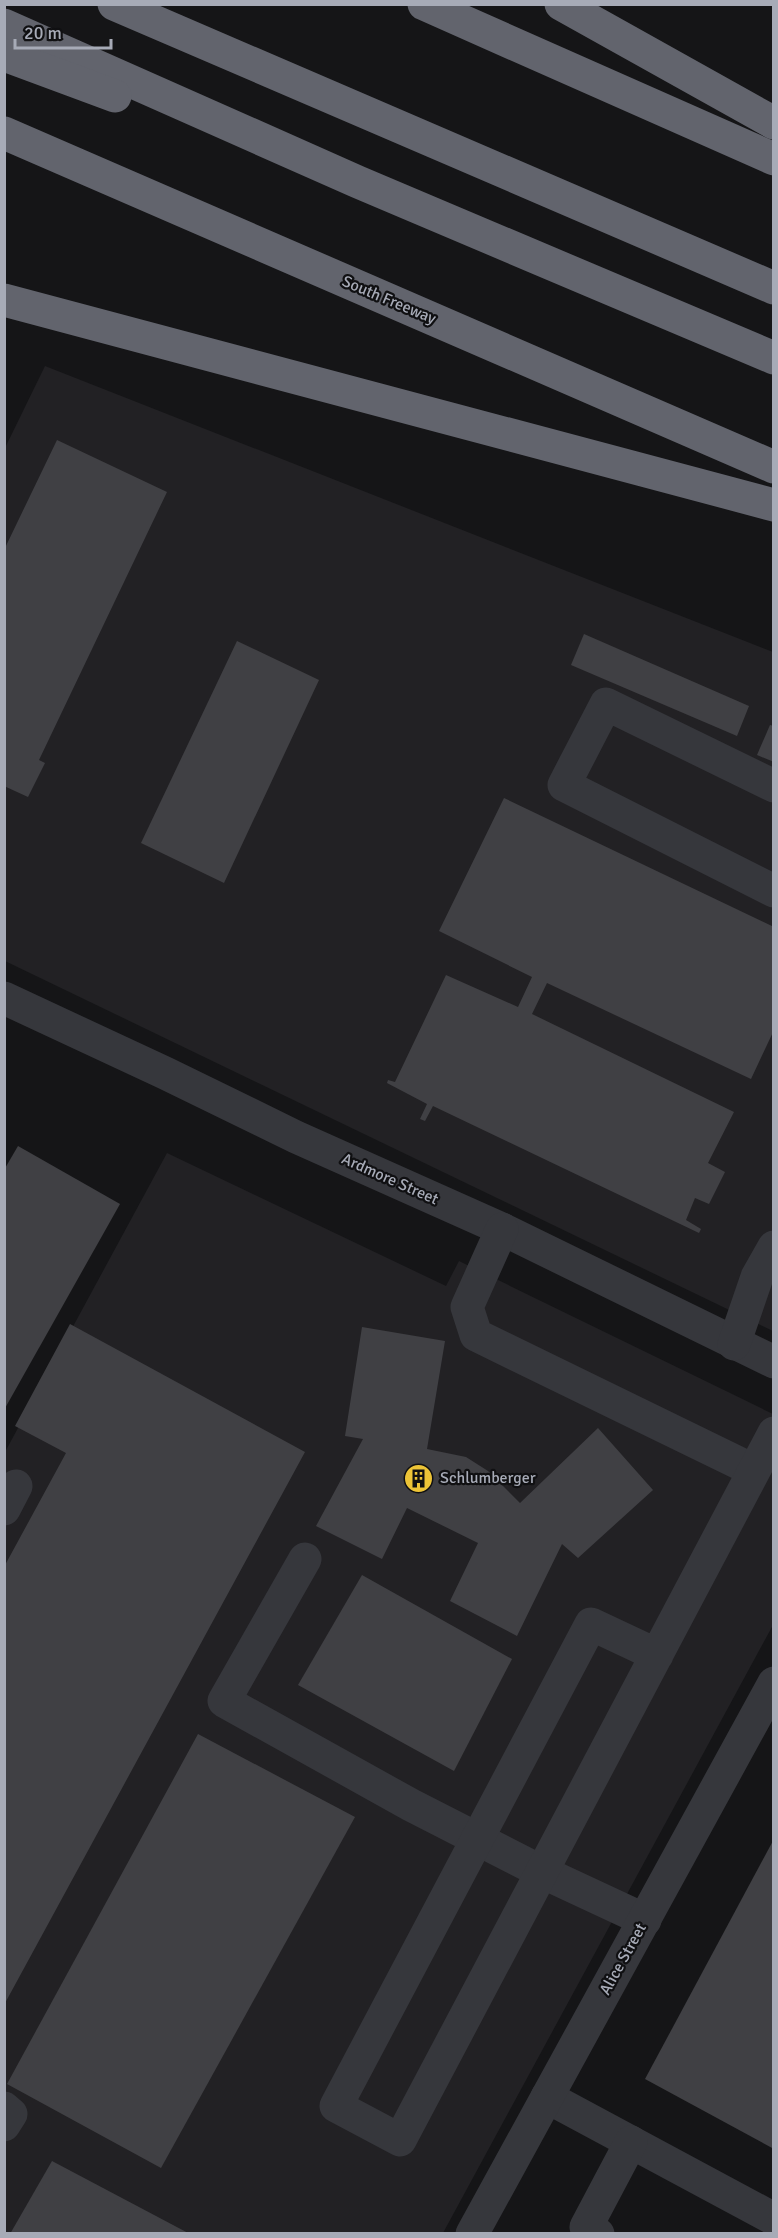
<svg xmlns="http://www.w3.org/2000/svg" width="778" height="2238" font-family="Signika,sans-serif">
  <rect width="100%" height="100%" fill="#151517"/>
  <!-- built -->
  <g fill="#222124">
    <polygon points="45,366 773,652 773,1331 5,961 4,450"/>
    <polygon points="167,1153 446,1286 459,1261 773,1414 773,1625 443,2233 5,2234 5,1452"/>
  </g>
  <!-- building -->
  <g fill="#404044">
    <polygon points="57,440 167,492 39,760 45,763 28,797 4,786 4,550"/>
    <polygon points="584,634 749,706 737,736 571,665"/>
    <polygon points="237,641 319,680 224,883 141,843"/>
    <polygon points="770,725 774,726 774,762 757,755"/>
    <polygon points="504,798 774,927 774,1030 751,1079 547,983 532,1014 734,1112 708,1163 725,1172 709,1204 695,1198 686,1220 701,1229 699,1233 433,1106 425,1121 420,1119 427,1104 387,1083 388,1080 395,1082 446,975 518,1007 532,977 439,931"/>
    <polygon points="18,1146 120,1204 4,1410 4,1170"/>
    <polygon points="70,1324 305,1452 4,2005 4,1567 66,1453 15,1426"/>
    <polygon points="362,1327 445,1341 427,1449 466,1457 488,1471 520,1503 598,1428 653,1490 578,1558 562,1544 517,1636 450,1601 478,1543 407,1508 382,1559 316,1526 363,1439 345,1436"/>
    <polygon points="362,1575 512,1659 454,1771 298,1685"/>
    <polygon points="198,1734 355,1817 161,2168 7,2084"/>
    <polygon points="774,1839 774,2149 645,2079"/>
    <polygon points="52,2161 190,2234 10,2234"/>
  </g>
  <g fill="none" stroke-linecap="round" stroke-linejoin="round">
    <!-- minor -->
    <g stroke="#36373c" stroke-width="33">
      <polyline points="774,786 606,704 564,785 774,891"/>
      <polyline points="4,998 165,1073 296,1137 502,1229 774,1362"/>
      <polyline points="502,1229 467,1307 476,1335 753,1470"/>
      <polyline points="734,1344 757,1277 774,1247"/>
      <polyline points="4,1509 16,1486"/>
      <polyline points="305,1559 224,1701 411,1805 542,1872 645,1920"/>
      <polyline points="657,1655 591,1624 336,2106 400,2140 774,1433"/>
      <polyline points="547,2097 774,2219"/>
      <polyline points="4,2108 11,2114 4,2125"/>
      <polyline points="472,2234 774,1683"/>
      <polyline points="598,2234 586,2227 631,2142"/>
    </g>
    <!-- highway -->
    <g stroke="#62646d" stroke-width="33">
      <polyline points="114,4 774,288"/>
      <polyline points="424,4 774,159"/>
      <polyline points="561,4 774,123"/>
      <polyline points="4,25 358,182 774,358"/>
      <polyline points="4,55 115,96"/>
      <polyline points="4,133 774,467"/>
      <polyline points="4,300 774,505"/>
    </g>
  </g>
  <!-- icons -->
  <defs>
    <symbol id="building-disc" viewBox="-11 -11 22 22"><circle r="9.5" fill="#edc437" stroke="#101012"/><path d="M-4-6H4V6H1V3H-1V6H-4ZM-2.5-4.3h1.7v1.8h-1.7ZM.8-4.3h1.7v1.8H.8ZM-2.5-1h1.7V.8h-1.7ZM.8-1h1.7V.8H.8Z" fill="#111"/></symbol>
  </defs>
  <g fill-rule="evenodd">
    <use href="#building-disc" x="402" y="1462" width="33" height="33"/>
  </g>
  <g text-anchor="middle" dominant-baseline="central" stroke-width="4.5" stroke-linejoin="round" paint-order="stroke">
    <!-- street labels -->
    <g font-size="16" fill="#a7abb7" stroke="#101012">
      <text transform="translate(389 300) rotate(23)">South Freeway</text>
      <text transform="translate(390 1179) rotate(24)">Ardmore Street</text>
      <text transform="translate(623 1959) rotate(-61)">Alice Street</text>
    </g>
    <!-- poi labels -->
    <g font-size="16" fill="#a7abb7" stroke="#101012" text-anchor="start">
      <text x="440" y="1478">Schlumberger</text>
    </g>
  </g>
  <!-- border -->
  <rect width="778" height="2238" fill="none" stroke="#a7abb7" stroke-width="12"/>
  <!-- scale -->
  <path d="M15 39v9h96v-9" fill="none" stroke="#a7abb7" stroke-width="3"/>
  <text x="24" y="39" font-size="18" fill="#a7abb7" stroke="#101012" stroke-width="4.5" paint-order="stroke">20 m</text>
</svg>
